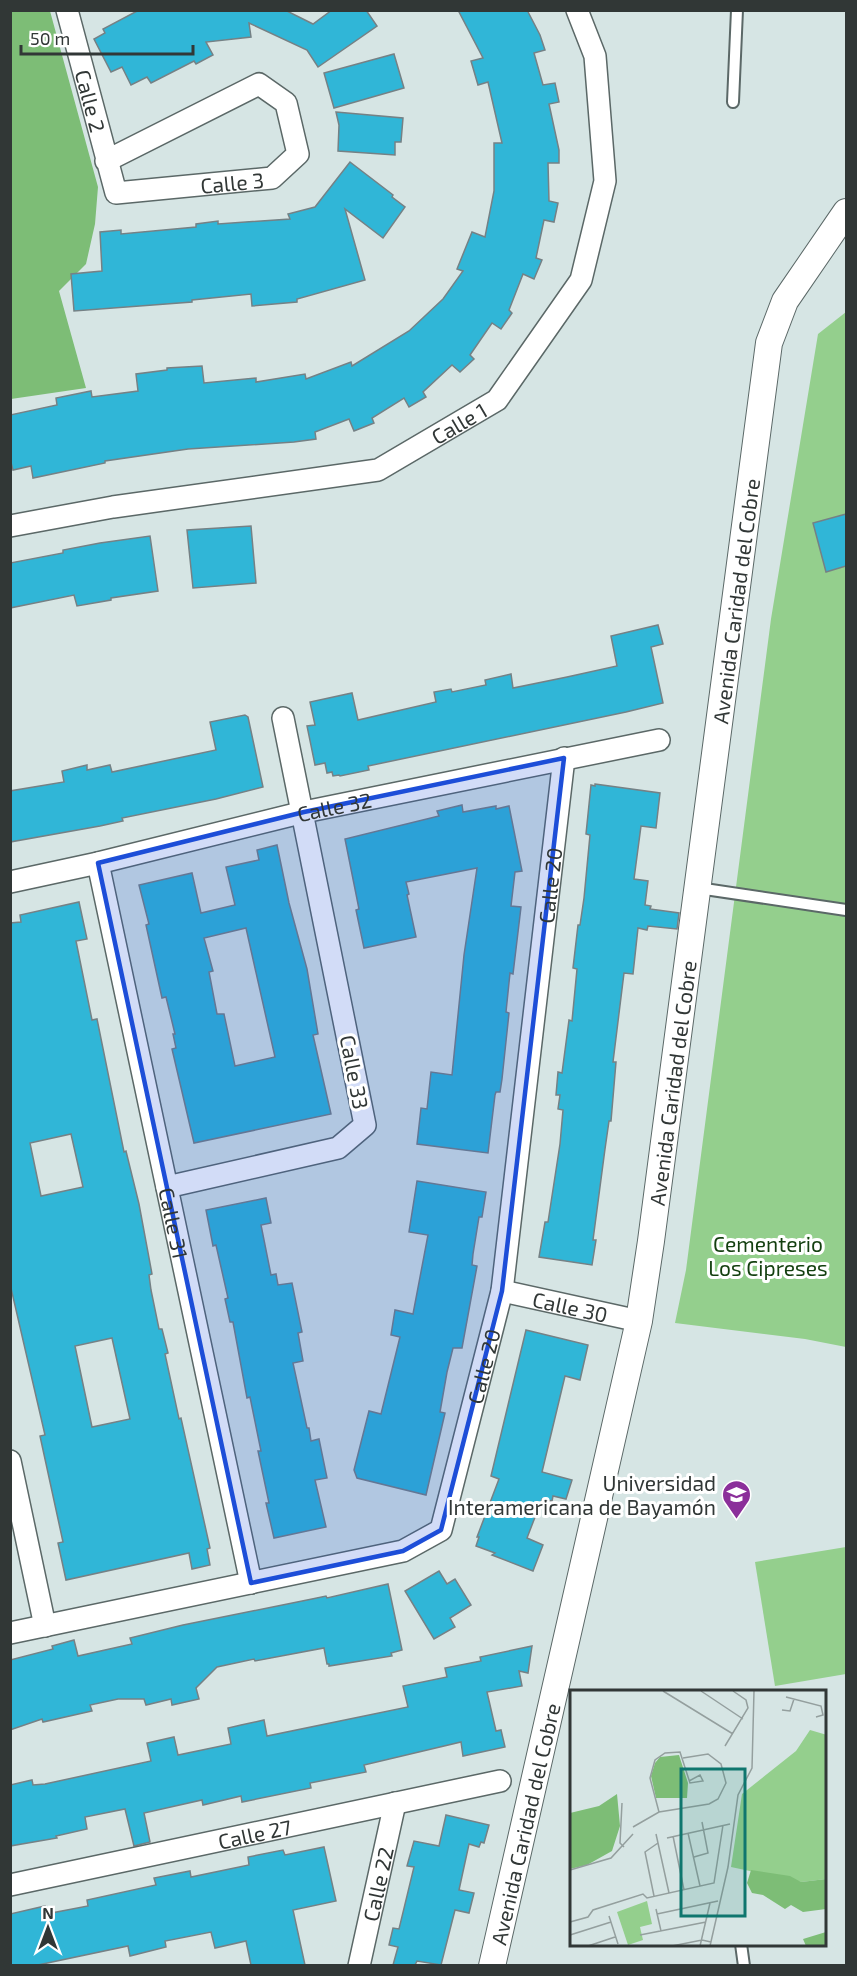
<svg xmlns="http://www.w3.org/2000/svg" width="857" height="1976" font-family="'Exo 2',sans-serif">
  <rect width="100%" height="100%" fill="#d6e5e4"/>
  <!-- green -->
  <g fill="#94cf8d">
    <polygon points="846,312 846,1347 805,1339 675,1323 686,1270 771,619 818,334"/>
    <polygon points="846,1547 846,1674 775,1686 755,1562"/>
  </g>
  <!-- forest -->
  <polygon fill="#7dbd76" points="10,11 50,11 98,187 95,224 86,264 59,291 86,388 11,399"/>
  <!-- building -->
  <g fill="#30b6d7" stroke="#758185" stroke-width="1.5" fill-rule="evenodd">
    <polygon points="139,10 285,10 313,24 332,10 366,10 377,26 318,67 307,50 249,23 251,37 206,42 213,55 196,64 194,61 151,83 147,77 131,85 122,67 111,72 94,39 105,33 103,29"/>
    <polygon points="458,10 527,10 540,35 545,50 534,53 543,85 555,83 559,102 549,104 559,150 559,163 548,163 549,201 558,203 554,222 544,220 536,258 542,260 534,279 523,274 509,310 512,313 501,329 492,323 470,355 474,359 460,372 452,365 423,392 426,397 409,407 404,398 372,418 374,423 354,431 349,419 315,432 316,439 294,442 188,449 105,461 105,463 33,478 31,466 13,470 10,459 10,415 57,405 56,398 91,391 92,397 138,391 136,374 167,370 167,368 202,366 204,383 256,378 256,382 305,374 306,379 351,362 352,366 409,331 443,299 463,271 457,269 472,232 485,237 494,191 494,143 502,143 488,82 478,85 471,61 483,58"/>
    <polygon points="394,54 404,88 334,108 324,73"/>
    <polygon points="336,112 403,118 401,142 395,142 395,155 338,151 339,125"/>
    <polygon points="350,162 393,195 392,197 405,207 383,238 345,209 365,280 297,299 297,302 252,306 251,294 192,300 192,302 74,311 71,274 102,271 100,232 121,230 121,234 196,227 196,224 218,221 218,224 290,219 288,214 315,207"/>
    <polygon points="846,514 846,566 826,572 813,523"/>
    <polygon points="251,526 256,583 193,588 187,530"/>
    <polygon points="150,536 158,591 111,598 111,600 77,606 74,595 10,608 10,563 63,553 63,550 100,543"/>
    <polygon points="658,625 663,644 651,647 663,703 626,712 368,766 369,770 340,776 339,775 333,776 332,772 327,773 325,763 315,765 307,726 315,725 310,702 352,693 358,720 436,702 434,692 451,689 452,692 486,685 485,680 511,674 513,688 567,677 617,666 611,636"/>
    <polygon points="245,715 248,717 263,787 216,799 122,818 123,821 100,826 10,842 10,791 64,782 62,771 87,765 87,770 110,765 112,772 216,750 210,722"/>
    <polygon points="595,784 660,793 656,828 641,826 634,879 648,881 645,905 651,906 650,909 679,913 677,929 648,926 647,930 638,928 633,974 624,973 613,1062 616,1062 611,1121 609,1121 605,1149 593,1240 596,1240 592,1265 539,1257 545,1222 548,1222 560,1144 563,1110 558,1109 560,1095 556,1095 558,1072 562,1073 569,1020 572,1021 577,969 573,968 578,925 580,925 584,898 590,835 586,834 591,785 595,786"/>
    <polygon points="462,805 463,812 496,806 496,809 509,806 522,871 515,872 511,906 521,907 513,974 510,973 506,1012 509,1013 502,1079 500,1092 496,1092 495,1095 488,1153 417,1144 421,1108 427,1109 431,1072 452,1075 464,955 477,868 406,882 409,894 407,895 416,937 364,948 356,910 359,909 345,839 439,816 437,811"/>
    <path d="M277,845L289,903L307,969L318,1034L313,1035L331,1114L194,1143L172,1049L176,1048L173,1034H175L166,997L162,998L146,925L149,924L139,885L192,873L201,913L235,905L226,867L259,860L257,850ZM246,928L275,1057L235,1066L224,1014H217L209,972L213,971L204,938Z"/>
    <path d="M79,902L87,939L76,941L92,1020L97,1019L124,1152L126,1151L139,1204L152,1274L149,1275L151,1290L159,1329H162L168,1353L165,1354L179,1419L181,1418L210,1548L207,1549L210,1565L192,1569L189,1553L66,1580L58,1543L63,1542L40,1436L45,1435L10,1284V923L21,922L20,915ZM71,1134L83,1187L41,1196L30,1143ZM112,1338L130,1419L92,1427L75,1346Z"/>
    <polygon points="417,1181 486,1192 482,1217 479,1217 473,1254 472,1265 477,1266 462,1348 453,1348 447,1372 440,1412 445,1413 426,1495 357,1478 354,1470 369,1411 381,1414 400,1337 391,1335 395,1310 413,1314 428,1235 409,1232"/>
    <polygon points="266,1198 271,1223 261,1225 271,1275 276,1274 278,1285 292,1283 302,1332 298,1333 303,1361 293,1363 307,1428 309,1428 311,1441 319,1439 327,1478 315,1480 326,1527 274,1538 266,1503 269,1503 258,1451 261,1451 250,1397 247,1398 233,1322 230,1322 225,1299 228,1298 216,1245 213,1246 206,1210"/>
    <polygon points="526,1330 588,1345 580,1380 565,1376 542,1472 572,1480 566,1499 553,1496 552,1501 542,1499 527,1538 543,1545 533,1571 492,1555 495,1553 476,1546 479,1537 477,1537 499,1479 491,1476"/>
    <polygon points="439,1571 447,1584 455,1579 471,1605 450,1618 455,1627 434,1639 405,1591"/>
    <polygon points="388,1584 402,1650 391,1653 392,1656 329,1666 329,1664 327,1664 324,1648 255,1661 254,1659 217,1667 196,1688 199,1699 172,1705 171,1699 146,1705 144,1699 118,1699 90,1705 92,1711 43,1722 42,1719 10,1730 10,1660 53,1649 52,1646 74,1640 78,1656 132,1644 130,1638 183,1625 312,1599 326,1596 327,1598"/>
    <polygon points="532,1646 528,1673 519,1671 522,1686 487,1692 496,1731 501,1730 505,1747 463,1756 461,1742 364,1765 366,1772 310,1783 311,1788 242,1802 241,1796 203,1805 202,1800 144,1813 150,1842 134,1846 125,1809 85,1817 87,1829 56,1836 57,1838 10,1846 10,1785 32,1780 33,1785 45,1784 151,1761 147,1743 174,1737 178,1755 231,1744 228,1728 241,1725 264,1720 267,1736 408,1707 403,1686 447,1677 445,1668 481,1661 480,1657"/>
    <polygon points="446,1815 489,1825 484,1843 481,1842 479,1847 469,1844 459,1890 474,1893 469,1913 455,1910 441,1965 417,1961 415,1965 393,1965 398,1947 389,1945 393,1928 399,1929 414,1867 407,1866 414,1841 439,1846"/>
    <polygon points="324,1847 336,1901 293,1910 305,1965 251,1965 246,1941 215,1948 211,1932 165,1941 166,1947 130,1956 128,1946 38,1965 10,1965 10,1914 45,1906 46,1914 88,1906 87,1900 156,1885 154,1878 190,1871 191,1877 249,1865 248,1857 283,1850 285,1855"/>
  </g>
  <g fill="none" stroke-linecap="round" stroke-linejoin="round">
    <defs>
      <g id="service">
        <polyline points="733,102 737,10"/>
        <polyline points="698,888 846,910"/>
        <polyline points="741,1944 744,1966"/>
      </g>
      <g id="minor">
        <path id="s1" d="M67,10L116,193L272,178L298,154L286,103L259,84L106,161"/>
        <path id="s2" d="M10,526L113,507L378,470L497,400L581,280L605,181L595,56L577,10"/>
        <path id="s3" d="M98,863L251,1583"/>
        <path id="s4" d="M10,882L98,863L304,812L659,740"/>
        <polyline points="167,1187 338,1148 365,1125 283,718"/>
        <path id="s5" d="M502,1291L639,1321"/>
        <polyline points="10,1461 45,1626"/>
        <path id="s6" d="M10,1633L403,1551L441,1530L502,1291L564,758"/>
        <path id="s7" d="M10,1885L500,1781"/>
        <path id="s8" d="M359,1966L395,1803"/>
      </g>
      <g id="tertiary">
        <path id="s9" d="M492,1966L639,1321L651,1241L769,343L785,301L846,212"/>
      </g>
    </defs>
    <!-- service casing -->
    <use href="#service" stroke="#5b6867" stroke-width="14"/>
    <!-- minor casing -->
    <use href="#minor" stroke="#5b6867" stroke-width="24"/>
    <!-- tertiary casing -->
    <use href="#tertiary" stroke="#5b6867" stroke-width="28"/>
    <!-- service -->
    <use href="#service" stroke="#fff" stroke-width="10"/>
    <!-- minor -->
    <use href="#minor" stroke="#fff" stroke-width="21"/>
    <!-- tertiary -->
    <use href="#tertiary" stroke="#fff" stroke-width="26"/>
  </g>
  <!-- marked area -->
  <path fill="#1d4ed8" fill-opacity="0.2" stroke="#1d4ed8" stroke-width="4.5" stroke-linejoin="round" d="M564,758L502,1291L441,1530L403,1551L251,1583L98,863L304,812Z"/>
  <!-- icons -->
  <defs>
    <symbol id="university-pin" viewBox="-11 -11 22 30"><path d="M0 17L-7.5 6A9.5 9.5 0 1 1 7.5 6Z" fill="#8b2f9a" stroke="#fff"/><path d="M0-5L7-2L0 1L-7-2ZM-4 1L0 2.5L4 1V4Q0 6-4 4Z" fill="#fff"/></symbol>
  </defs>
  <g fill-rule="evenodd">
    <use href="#university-pin" x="720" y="1478" width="33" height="45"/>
  </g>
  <g text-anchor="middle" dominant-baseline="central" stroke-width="6" stroke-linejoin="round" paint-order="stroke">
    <!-- street labels -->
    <g font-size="21" fill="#313736" stroke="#fff">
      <text stroke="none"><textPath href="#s1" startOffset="94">Calle 2</textPath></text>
      <text stroke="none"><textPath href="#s1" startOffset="306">Calle 3</textPath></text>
      <text stroke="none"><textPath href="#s2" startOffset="466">Calle 1</textPath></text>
      <text stroke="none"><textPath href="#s9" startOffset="1388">Avenida Caridad del Cobre</textPath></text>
      <text stroke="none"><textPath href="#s4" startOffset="333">Calle 32</textPath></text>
      <text stroke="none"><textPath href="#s6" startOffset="1100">Calle 20</textPath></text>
      <text transform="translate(355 1072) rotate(79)">Calle 33</text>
      <text stroke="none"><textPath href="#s9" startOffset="902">Avenida Caridad del Cobre</textPath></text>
      <text stroke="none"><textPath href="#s3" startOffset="368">Calle 31</textPath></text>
      <text stroke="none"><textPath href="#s5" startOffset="70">Calle 30</textPath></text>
      <text stroke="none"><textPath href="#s6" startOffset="614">Calle 20</textPath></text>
      <text stroke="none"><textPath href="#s9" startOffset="146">Avenida Caridad del Cobre</textPath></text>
      <text stroke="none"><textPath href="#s7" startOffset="250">Calle 27</textPath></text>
      <text stroke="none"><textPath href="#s8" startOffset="84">Calle 22</textPath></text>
    </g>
    <!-- park labels -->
    <g font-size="21" fill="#133f0f" stroke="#fff">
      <text x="768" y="1243">Cementerio<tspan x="768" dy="24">Los Cipreses</tspan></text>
    </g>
    <!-- poi labels -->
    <g font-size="21" fill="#313736" stroke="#fff" text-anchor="end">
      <text x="716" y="1482">Universidad<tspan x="716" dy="24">Interamericana de Bayamón</tspan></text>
    </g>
  </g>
  <!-- overview -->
  <g transform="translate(570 1690)">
    <rect width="256" height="256" fill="#d6e5e4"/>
    <path d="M240,40L257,45L256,189L231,192L161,177L172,104L226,61ZM77,211L82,234L70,237L73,250L58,255L47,222Z" fill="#94cf8d"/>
    <path d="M109,65L118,93L117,108H86L81,86L85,73L90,67ZM47,104L50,136L42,161L17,175L0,179V123L29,116ZM181,180L220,186L231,192L256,189V219L233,222L221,215L215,219L193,205L182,203L177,193ZM256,242V256H236L233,249Z" fill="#7dbd76"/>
    <path fill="none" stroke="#949f9e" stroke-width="1.5" d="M93,1L163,44M131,1L173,29M216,7L251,16L253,25L246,27M212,20L220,21L224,9M155,56L178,18L176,10L163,1M52,113L50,153L54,157M89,122L80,88L85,70L95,63L110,62L120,93L133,91L130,85L119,91M63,137L89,122L139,114L148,109L156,93L151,74L138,64L113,68M118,143L130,196M86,144L99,203M103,146L114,200M97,148L160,134M124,167L138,163L132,132M0,180L41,168L63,144M84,206L75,162L88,153M86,219L91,241M87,224L148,211M39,226L48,254M0,232L18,227L23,220L73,204L77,208L144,193L153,135M0,245L41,232M70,245L136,232M18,256L45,247M102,256L132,250L141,252M130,256L140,213M140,256L158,177L168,105L182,78L184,1"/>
    <path fill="#0f766e" fill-opacity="0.15" stroke="#0f766e" stroke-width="3" d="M111,79H175V226H111Z"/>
    <rect width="256" height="256" fill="none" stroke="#313736" stroke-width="3"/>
  </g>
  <!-- border -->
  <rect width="857" height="1976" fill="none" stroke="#313736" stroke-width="24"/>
  <!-- north arrow -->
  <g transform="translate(48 1928)" stroke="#ffffff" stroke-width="4.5" paint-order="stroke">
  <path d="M0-4.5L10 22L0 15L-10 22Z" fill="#313736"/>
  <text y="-9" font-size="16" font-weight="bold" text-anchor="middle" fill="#313736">N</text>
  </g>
  <!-- scale -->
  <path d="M21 45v9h172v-9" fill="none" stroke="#313736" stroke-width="3"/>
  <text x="30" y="45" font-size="18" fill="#313736" stroke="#ffffff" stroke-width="4.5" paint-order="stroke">50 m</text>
</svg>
